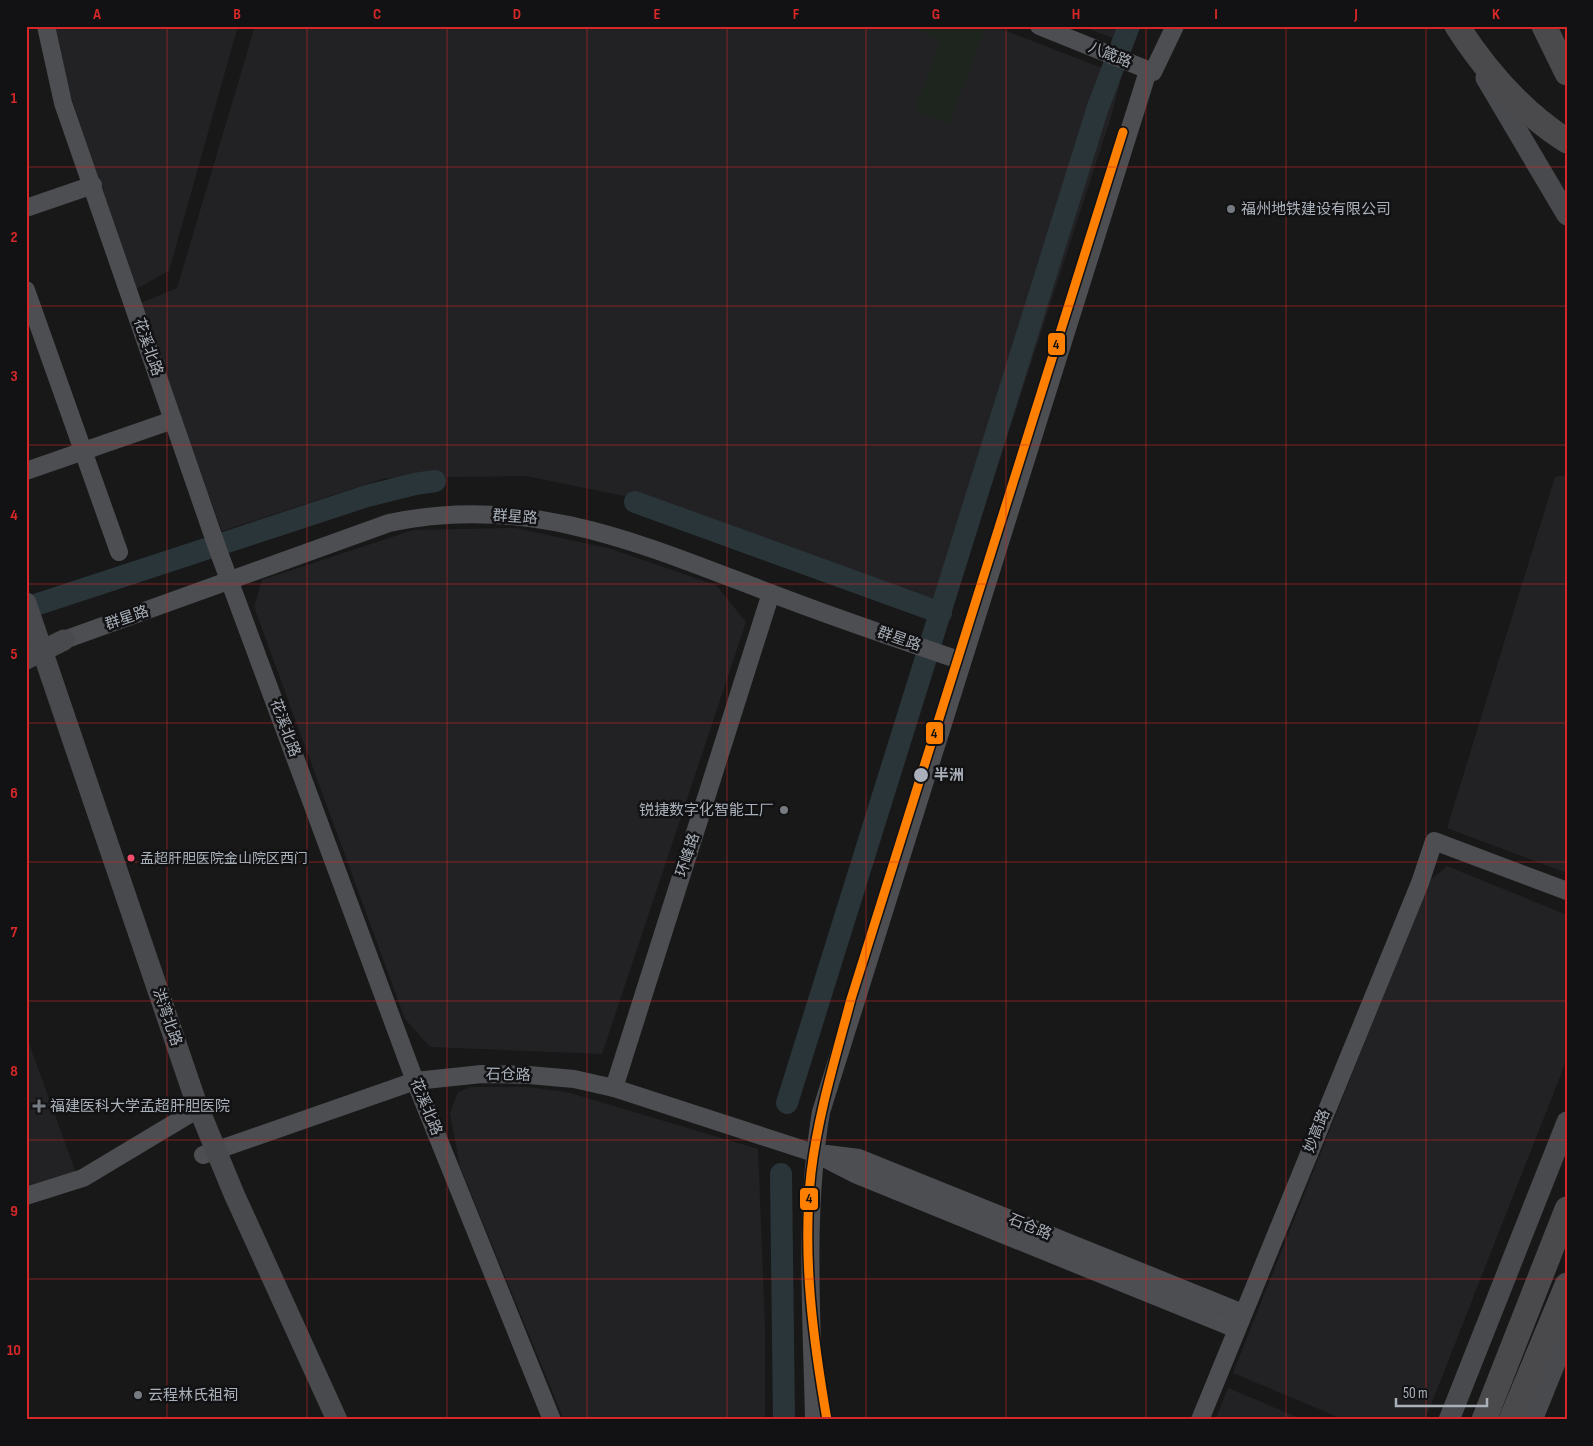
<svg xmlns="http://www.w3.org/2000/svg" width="1593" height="1446" font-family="'Sofia Sans Condensed','Noto Sans SC',sans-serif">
  <rect width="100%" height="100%" fill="#181818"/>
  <!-- built -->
  <g fill="#222224">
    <polygon points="55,26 238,26 169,271 134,290 68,87"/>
    <polygon points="255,26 993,26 1113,72 1120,83 1111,117 954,601 939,606 634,498 526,476 386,478 222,531 138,304 177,288"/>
    <polygon points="1081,26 1136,26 1128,44"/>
    <polygon points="1567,475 1567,873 1447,828 1555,477"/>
    <polygon points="516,528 611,549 716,585 746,622 602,1054 430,1047 405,1019 254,607 262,580 413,530"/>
    <polygon points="1447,866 1567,915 1567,1059 1425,1420 1345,1420 1233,1373 1429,881"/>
    <polygon points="26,1035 77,1176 26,1188"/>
    <polygon points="470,1087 527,1087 567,1092 758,1149 765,1326 765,1420 564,1420 460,1167 450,1113 458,1092"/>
    <polygon points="1228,1388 1304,1420 1215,1420"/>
  </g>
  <!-- green -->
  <polygon fill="#1e251e" points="905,26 976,26 985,30 949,123 915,110 940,39"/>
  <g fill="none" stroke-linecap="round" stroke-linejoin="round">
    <!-- river -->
    <g stroke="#2a353a" stroke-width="22">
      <polyline points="635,502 941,613"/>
      <polyline points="26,608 367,496 415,484 435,481"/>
      <polyline points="787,1103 1098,107 1129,26"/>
      <polyline points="781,1174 784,1420"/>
    </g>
    <!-- minor -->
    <g stroke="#4c4e51" stroke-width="18">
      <polyline points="46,26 63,103 218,550 415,1081 552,1420"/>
      <polyline points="1039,26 1153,72 1175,26"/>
      <polyline points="26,208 93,185"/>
      <polyline points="26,290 119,552"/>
      <polyline points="26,471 173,420"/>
      <path d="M64,640L389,523C530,493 644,545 773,594C835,618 898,639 962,661"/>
      <polyline points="614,1088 771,593"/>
      <polyline points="827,1154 859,1158 1243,1313"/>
      <polyline points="203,1155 415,1081 482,1074 529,1075 574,1079 614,1088 814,1153 857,1175 1236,1329"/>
      <polyline points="26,1196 83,1178 188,1115"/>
      <path d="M814,1420C812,1318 804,1213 821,1112L1148,71"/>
      <polyline points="1200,1420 1420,883 1434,841 1567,891"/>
    </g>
    <!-- major -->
    <g stroke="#494a4d" stroke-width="21">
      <polyline points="1486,78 1567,215"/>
      <polyline points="26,603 196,1102 234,1194 337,1420"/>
      <polyline points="26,659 64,640"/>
      <polyline points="1449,1420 1567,1122"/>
      <polyline points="1532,1420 1567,1333"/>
    </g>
    <!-- highway -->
    <g stroke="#4a4a4d" stroke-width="25">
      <path d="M1457,26C1486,71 1521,112 1567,141"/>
      <polyline points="1544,26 1567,73"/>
      <polyline points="1484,1420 1567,1209"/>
      <polyline points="1511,1420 1567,1285"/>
    </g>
    <defs>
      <path id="metro-1" d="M827,1420C813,1339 802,1256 811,1173C818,1114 836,1056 851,999L1123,132"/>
    </defs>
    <!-- metro-1 casing -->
    <use href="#metro-1" stroke="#121214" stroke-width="12"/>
    <!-- metro-1 -->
    <use href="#metro-1" stroke="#ff7f00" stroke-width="9"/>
  </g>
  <!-- grid -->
  <path fill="none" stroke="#d62828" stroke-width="1" stroke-opacity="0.55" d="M167,26V1420M307,26V1420M447,26V1420M587,26V1420M727,26V1420M866,26V1420M1006,26V1420M1146,26V1420M1286,26V1420M1426,26V1420M26,167H1567M26,306H1567M26,445H1567M26,584H1567M26,723H1567M26,862H1567M26,1001H1567M26,1140H1567M26,1279H1567"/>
  <!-- markers -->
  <g fill="#767b81" stroke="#121214" stroke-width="2">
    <circle cx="1231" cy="209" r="5"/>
    <circle cx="784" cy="810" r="5"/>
    <path d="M36.5 1098.5h5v5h5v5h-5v5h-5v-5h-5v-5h5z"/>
    <circle cx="138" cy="1395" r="5"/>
  </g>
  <circle fill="#a9b0b9" stroke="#121214" stroke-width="2" cx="921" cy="775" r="8"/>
  <circle fill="#f44d6c" stroke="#121214" stroke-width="2" cx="131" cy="858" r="4.5"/>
  <g text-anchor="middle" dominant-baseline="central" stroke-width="5" stroke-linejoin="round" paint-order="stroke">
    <!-- bus labels -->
    <g font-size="14" fill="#a9b0b9" stroke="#121214" text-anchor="start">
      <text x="140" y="858">孟超肝胆医院金山院区西门</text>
    </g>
    <!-- street labels -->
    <g font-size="15" fill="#a9b0b9" stroke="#121214">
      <text transform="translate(1110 55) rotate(22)">八箴路</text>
      <text transform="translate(148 347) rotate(71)">花溪北路</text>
      <text transform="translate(515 517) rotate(4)">群星路</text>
      <text transform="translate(127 618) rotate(-19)">群星路</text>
      <text transform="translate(899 639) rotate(19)">群星路</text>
      <text transform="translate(285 728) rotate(70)">花溪北路</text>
      <text transform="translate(688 855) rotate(-72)">环峰路</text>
      <text transform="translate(167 1017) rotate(71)">洪湾北路</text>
      <text transform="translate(508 1075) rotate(1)">石仓路</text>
      <text transform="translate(426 1107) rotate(68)">花溪北路</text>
      <text transform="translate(1317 1131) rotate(-68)">妙高路</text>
      <text transform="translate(1030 1227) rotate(22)">石仓路</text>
    </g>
    <!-- poi labels -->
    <g font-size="15" fill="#a9b0b9" stroke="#121214" text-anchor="start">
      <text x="1241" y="209">福州地铁建设有限公司</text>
      <text x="774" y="810" text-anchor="end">锐捷数字化智能工厂</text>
      <text x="50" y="1106">福建医科大学孟超肝胆医院</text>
      <text x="148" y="1395">云程林氏祖祠</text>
    </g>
    <!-- stop labels -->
    <g font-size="15" font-weight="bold" fill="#a9b0b9" stroke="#121214" text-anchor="start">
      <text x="934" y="775">半洲</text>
    </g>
  </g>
  <g stroke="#121214" stroke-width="2">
    <rect x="1047" y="332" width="19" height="24" rx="5" fill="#ff7f00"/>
    <rect x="925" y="721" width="19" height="24" rx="5" fill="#ff7f00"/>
    <rect x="799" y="1187" width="20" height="24" rx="5" fill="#ff7f00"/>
  </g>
  <g font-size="14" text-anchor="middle" font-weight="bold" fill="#111">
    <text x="1056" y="349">4</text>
    <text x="934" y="738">4</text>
    <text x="809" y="1203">4</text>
  </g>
  <!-- border -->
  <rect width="1593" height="1446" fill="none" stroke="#121214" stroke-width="55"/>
  <!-- scale -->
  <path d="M1396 1398v8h91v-8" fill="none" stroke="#a9b0b9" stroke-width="2.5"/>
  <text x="1403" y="1398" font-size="15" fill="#a9b0b9" stroke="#121214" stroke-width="4" paint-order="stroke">50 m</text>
  <rect x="28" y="28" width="1538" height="1390" fill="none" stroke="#d62828" stroke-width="2"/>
  <g font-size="16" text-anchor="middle" font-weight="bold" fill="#d62828">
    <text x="97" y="19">A</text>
    <text x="237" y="19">B</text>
    <text x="377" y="19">C</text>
    <text x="517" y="19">D</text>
    <text x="657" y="19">E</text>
    <text x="796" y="19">F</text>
    <text x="936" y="19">G</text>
    <text x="1076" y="19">H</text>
    <text x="1216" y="19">I</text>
    <text x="1356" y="19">J</text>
    <text x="1496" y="19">K</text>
    <text x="14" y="103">1</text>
    <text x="14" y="242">2</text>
    <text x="14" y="381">3</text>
    <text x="14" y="520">4</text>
    <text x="14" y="659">5</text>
    <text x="14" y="798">6</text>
    <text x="14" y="937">7</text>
    <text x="14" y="1076">8</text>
    <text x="14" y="1216">9</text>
    <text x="14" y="1355">10</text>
  </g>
</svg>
